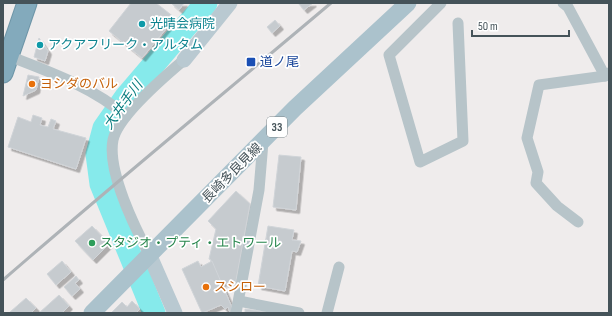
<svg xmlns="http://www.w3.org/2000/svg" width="612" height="316" font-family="'Sofia Sans Condensed','Noto Sans JP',sans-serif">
  <defs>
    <filter id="shadow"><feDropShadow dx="3.5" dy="3.5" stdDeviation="0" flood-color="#0004"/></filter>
  </defs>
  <rect width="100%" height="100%" fill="#efecec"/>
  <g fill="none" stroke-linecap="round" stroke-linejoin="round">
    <!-- river -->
    <polyline stroke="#86eaeb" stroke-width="23" points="154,313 101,184 97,154 104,128 125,98 206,3"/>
  </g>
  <!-- building -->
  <g fill="#c6cbcf" stroke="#d0d4d8" filter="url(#shadow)">
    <polygon points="131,3 156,3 175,18 142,58 109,31"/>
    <polygon points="171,3 184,3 179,10"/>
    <polygon points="298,3 313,3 304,10"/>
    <polygon points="275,20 280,26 272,33 267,27"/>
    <polygon points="39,38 48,51 45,61 34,57"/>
    <polygon points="28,75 39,77 36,90 23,96"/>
    <polygon points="33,115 42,118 40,125 48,127 51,119 56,121 53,129 86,138 76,169 8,147 18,117 31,122"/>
    <polygon points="279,155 301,157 296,210 273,207"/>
    <polygon points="236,191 250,204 235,286 206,278 211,260 209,259 216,229 208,221"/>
    <polygon points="92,226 109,244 93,260 75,241"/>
    <polygon points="268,226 294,230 292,240 301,241 297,252 292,251 285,291 258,286"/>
    <polygon points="62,261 71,272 56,285 47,274"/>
    <polygon points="198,261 201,267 212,261 233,310 230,313 228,307 225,309 221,305 202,313 182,269"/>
    <polygon points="76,276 79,280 75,283 80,289 72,296 64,287"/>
    <polygon points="59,295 69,306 62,313 39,313"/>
    <polygon points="26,298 36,308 31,313 11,313 10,312"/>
    <polygon points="132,301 140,309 136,313 111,313 122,302 127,307"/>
    <polygon points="245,309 266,312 265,313 245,313"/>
  </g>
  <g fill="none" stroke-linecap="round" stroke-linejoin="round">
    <defs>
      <polyline id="highway" points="3,73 27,3"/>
    </defs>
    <!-- highway casing -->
    <use href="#highway" stroke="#6e95a7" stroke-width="21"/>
    <!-- street -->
    <g stroke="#b7c4c9" stroke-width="11">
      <polyline points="441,3 389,55 420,162 463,141 458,23"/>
      <polyline points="563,3 568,7 605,76"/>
      <path d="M9,56C50,72 93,87 126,116"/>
      <polyline points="578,222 557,206 536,183 538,172 527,138 539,85 605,76 609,73"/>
      <path d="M150,256C135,228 107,171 113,140C118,116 165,76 184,60"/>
      <polyline points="239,301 299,313"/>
      <polyline points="236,313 259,190 263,142"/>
      <polyline points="327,313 339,267"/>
    </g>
    <!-- secondary -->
    <g stroke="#b9c9d1" stroke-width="15">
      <polyline points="184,60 230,3"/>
      <polyline points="150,256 175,313"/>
    </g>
    <!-- primary -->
    <polyline stroke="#abc2cc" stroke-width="17" points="92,313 295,108 408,3"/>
    <!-- highway -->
    <use href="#highway" stroke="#83aabc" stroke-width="19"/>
    <!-- rail -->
    <path stroke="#aeb3b7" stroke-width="3" d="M3,280C111,186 222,95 331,3"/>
  </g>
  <!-- markers -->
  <g fill="#0f9aa8" stroke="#fff" stroke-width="1.5">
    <circle cx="142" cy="24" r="4"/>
    <circle cx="40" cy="45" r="4"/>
  </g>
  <rect fill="#1a4fb4" stroke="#fff" stroke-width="1.5" x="246" y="57" width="10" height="10" rx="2"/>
  <g fill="#e8710a" stroke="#fff" stroke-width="1.5">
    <circle cx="32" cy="84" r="4"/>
    <circle cx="206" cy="287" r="4"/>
  </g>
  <circle fill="#2e9e5b" stroke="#fff" stroke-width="1.5" cx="92" cy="243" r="4"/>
  <g text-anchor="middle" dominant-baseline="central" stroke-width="3.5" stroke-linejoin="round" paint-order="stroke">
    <!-- shield labels -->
    <rect fill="#fff" stroke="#7d878b" stroke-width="1" x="267" y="117" width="20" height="20" rx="3"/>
    <g font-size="12" font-weight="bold" fill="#455359">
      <text x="277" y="127">33</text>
    </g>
    <!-- culture labels -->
    <g font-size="13" fill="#0d838f" stroke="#fff" text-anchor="start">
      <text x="150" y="24">光晴会病院</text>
      <text x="48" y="45">アクアフリーク・アルタム</text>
    </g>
    <!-- transit labels -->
    <g font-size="13" fill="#164399" stroke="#fff" text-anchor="start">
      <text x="260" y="62">道ノ尾</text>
    </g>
    <!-- food labels -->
    <g font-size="13" fill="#c56008" stroke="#fff" text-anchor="start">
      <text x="40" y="84">ヨシダのバル</text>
      <text x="214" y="287">スシロー</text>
    </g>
    <!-- street labels -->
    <g font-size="13" fill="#455359" stroke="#fff">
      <text transform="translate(232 173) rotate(-45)">長崎多良見線</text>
    </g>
    <!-- leisure labels -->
    <g font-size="13" fill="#27864d" stroke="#fff" text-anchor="start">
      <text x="100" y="243">スタジオ・プティ・エトワール</text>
    </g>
    <!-- water labels -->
    <g font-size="14" font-style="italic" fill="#0d7e80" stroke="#fff">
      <text transform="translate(123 105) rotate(-54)">大井手川</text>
    </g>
  </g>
  <!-- border -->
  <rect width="612" height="316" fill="none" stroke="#455359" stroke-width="8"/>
  <!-- scale -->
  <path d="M472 30v6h97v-6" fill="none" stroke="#455359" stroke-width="2"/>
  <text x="478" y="30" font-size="12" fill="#455359" stroke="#ffffff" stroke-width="3" paint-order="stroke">50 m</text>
</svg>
